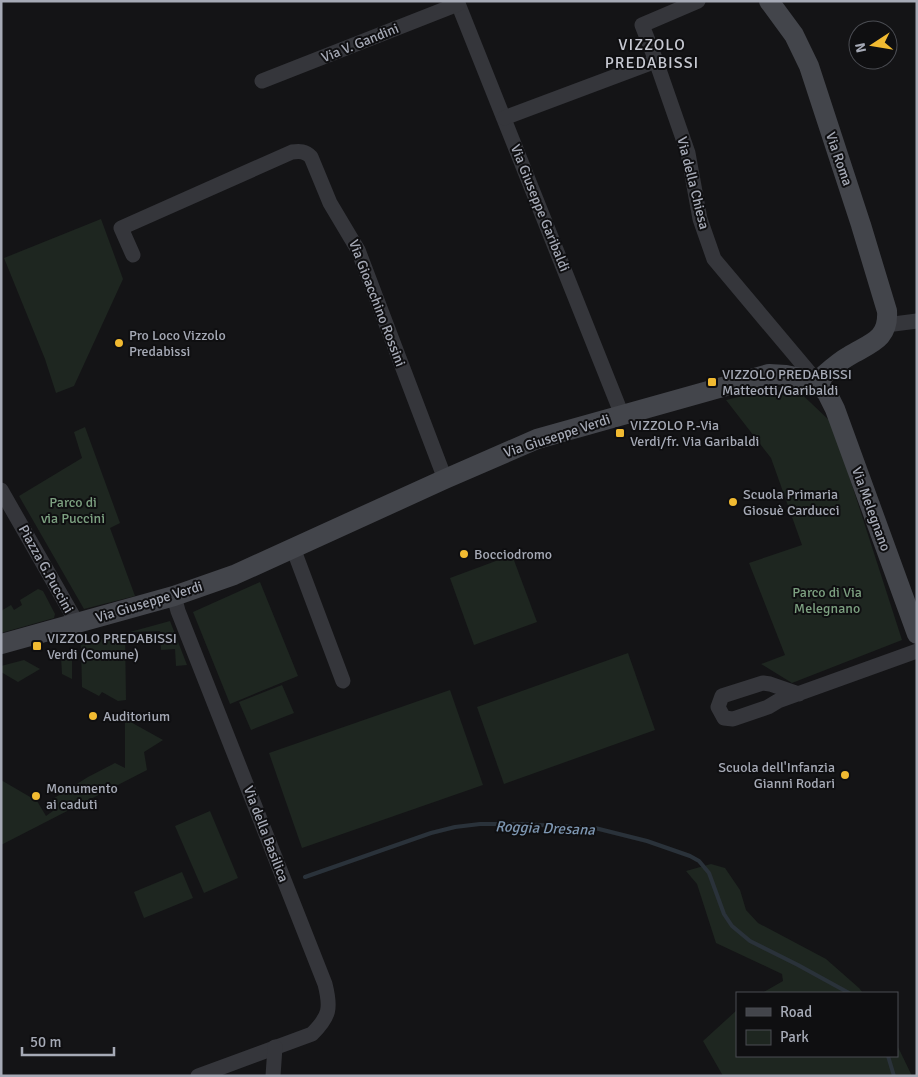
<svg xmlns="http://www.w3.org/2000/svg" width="918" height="1077" font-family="Signika,sans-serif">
  <rect width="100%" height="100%" fill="#141416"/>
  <!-- green -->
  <g fill="#1e2620">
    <polygon points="101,219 123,279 74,386 56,393 45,359 4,258"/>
    <polygon points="791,384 832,423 902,640 792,683 761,664 785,655 749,563 802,545 771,458 726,400"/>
    <polygon points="85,427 120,523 110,528 135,596 84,609 19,496 82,458 74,432"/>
    <polygon points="512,555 537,622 474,645 450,578"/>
    <polygon points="260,582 298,676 230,704 193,612"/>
    <polygon points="38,589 43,591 55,614 54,618 1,633 1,611 11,605 14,610 22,605 20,600"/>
    <polygon points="170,621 187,665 176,666 175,649 161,650 160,631 130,632"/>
    <polygon points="125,633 126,700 118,701 102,692 99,696 82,687 81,645"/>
    <polygon points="72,653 72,679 62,674 61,656"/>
    <polygon points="628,653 655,730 504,784 477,707"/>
    <polygon points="24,660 40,669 18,682 1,672 1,666"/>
    <polygon points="282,685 294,713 251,730 239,702"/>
    <polygon points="450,690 483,785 302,848 269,753"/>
    <polygon points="127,720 163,740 144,752 147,770 1,845 1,780 37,801 46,816 53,811 48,802 88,777 115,763 125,768 125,722"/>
    <polygon points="210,811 238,878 204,893 175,826"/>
    <polygon points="711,864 725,868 740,890 746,910 758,923 826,959 859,988 863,993 762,993 783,981 782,974 716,943 697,884 686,871"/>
    <polygon points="182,872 193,898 144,918 134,892"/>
    <polygon points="737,1010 737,1056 897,1056 897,1045 912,1076 723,1076 703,1041"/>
  </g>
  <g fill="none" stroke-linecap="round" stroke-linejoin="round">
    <!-- stream -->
    <g stroke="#2a323a" stroke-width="4">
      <polyline points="305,877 431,833 455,827 480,824 521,824 595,828 647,841 690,856 699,861 709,873 724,914 732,926 750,941 798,965 849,993"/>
      <polyline points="888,1056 894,1076"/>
    </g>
    <!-- street -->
    <g stroke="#35363b" stroke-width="15">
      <polyline points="457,1 622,415"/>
      <polyline points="698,1 642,25 656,61 688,153 700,219 714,259 809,372"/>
      <polyline points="262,81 458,4"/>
      <polyline points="504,118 656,61"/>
      <path d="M133,255L121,228L292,152C300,151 305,151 311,157L330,203L358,250L445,479"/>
      <polyline points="886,325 917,321"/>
      <polyline points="1,490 77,623"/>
      <polyline points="293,548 343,681"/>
      <path d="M174,596L178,611L325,984C331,1008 330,1016 312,1034L198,1076"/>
      <polyline points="799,694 770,684 763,683 722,696 718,707 724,718 733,719 768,707 778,701 917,651"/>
      <polyline points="273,1076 275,1047"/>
    </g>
    <!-- secondary -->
    <g stroke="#43454b" stroke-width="20">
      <path d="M769,1L794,35L809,66L861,225L887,311C889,340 870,343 849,356C840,361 832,368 824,375"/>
      <polyline points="821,386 827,393 835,409 917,634"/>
      <polyline points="1,644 174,596 234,575 445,479 537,439 769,374 786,375 805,379"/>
    </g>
  </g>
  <!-- markers -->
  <g fill="#f1ba31" stroke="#0f0f11" stroke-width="2">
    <circle cx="119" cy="343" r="5"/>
    <rect x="707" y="377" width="10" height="10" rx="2.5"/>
    <rect x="615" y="428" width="10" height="10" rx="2.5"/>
    <circle cx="733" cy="502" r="5"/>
    <circle cx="464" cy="554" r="5"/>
    <rect x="32" y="641" width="10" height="10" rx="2.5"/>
    <circle cx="93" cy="716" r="5"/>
    <circle cx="845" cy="775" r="5"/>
    <circle cx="36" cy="796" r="5"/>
  </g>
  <g text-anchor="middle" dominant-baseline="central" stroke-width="4" stroke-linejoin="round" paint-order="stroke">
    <!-- street labels -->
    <g font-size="14" fill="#a6aab6" stroke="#0f0f11">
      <text transform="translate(360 43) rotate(-22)">Via V. Gandini</text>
      <text transform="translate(839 159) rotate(71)">Via Roma</text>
      <text transform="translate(693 183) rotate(76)">Via della Chiesa</text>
      <text transform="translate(540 208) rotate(68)">Via Giuseppe Garibaldi</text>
      <text transform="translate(377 303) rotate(69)">Via Gioacchino Rossini</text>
      <text transform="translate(557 436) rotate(-18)">Via Giuseppe Verdi</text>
      <text transform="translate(871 509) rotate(70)">Via Melegnano</text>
      <text transform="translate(46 569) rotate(61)">Piazza G.Puccini</text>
      <text transform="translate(149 602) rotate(-17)">Via Giuseppe Verdi</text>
      <text transform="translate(266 834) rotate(69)">Via della Basilica</text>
    </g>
    <!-- poi labels -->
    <g font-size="14" fill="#a6aab6" stroke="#0f0f11" text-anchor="start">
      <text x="129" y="335">Pro Loco Vizzolo<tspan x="129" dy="16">Predabissi</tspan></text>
      <text x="722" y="374">VIZZOLO PREDABISSI<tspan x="722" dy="16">Matteotti/Garibaldi</tspan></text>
      <text x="630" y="425">VIZZOLO P.-Via<tspan x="630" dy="16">Verdi/fr. Via Garibaldi</tspan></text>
      <text x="743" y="494">Scuola Primaria<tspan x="743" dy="16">Giosuè Carducci</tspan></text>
      <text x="474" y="554">Bocciodromo</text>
      <text x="47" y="638">VIZZOLO PREDABISSI<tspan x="47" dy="16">Verdi (Comune)</tspan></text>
      <text x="103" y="716">Auditorium</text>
      <text x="835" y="767" text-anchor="end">Scuola dell'Infanzia<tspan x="835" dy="16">Gianni Rodari</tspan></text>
      <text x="46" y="788">Monumento<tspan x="46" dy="16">ai caduti</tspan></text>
    </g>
    <!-- park labels -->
    <g font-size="14" fill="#7da181" stroke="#0f0f11">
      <text x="73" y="502">Parco di<tspan x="73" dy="16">via Puccini</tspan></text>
      <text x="827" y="592">Parco di Via<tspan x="827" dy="16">Melegnano</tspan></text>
    </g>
    <!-- water labels -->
    <g font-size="15" font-style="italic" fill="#7d96b1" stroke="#0f0f11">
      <text transform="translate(545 828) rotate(2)">Roggia Dresana</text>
    </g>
    <!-- quarter labels -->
    <g font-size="16" letter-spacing="1" fill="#c7c9d2" stroke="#0f0f11">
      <text x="652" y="45">VIZZOLO<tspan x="652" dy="18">PREDABISSI</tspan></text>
    </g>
  </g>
  <!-- border -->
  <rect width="918" height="1077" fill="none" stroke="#a6aab6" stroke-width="5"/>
  <!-- legend -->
  <rect x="736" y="992" width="162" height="65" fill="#0f0f11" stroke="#4b4d53"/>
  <rect x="746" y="1008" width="25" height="8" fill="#43454b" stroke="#4b4d53"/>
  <text x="780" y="1017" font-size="15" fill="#a6aab6">Road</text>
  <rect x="746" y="1030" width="25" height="15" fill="#1e2620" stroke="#4b4d53"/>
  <text x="780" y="1042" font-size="15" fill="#a6aab6">Park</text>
  <!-- north arrow -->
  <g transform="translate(873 45) rotate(258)"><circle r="24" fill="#0f0f11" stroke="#4b4d53"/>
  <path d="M0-4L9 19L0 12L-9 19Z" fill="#f1ba31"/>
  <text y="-8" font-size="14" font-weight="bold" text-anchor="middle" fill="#a6aab6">N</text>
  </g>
  <!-- scale -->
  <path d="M22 1047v8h92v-8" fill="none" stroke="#a6aab6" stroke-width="2.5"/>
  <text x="30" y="1047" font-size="15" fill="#a6aab6" stroke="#0f0f11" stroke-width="4" paint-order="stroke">50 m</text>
</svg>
